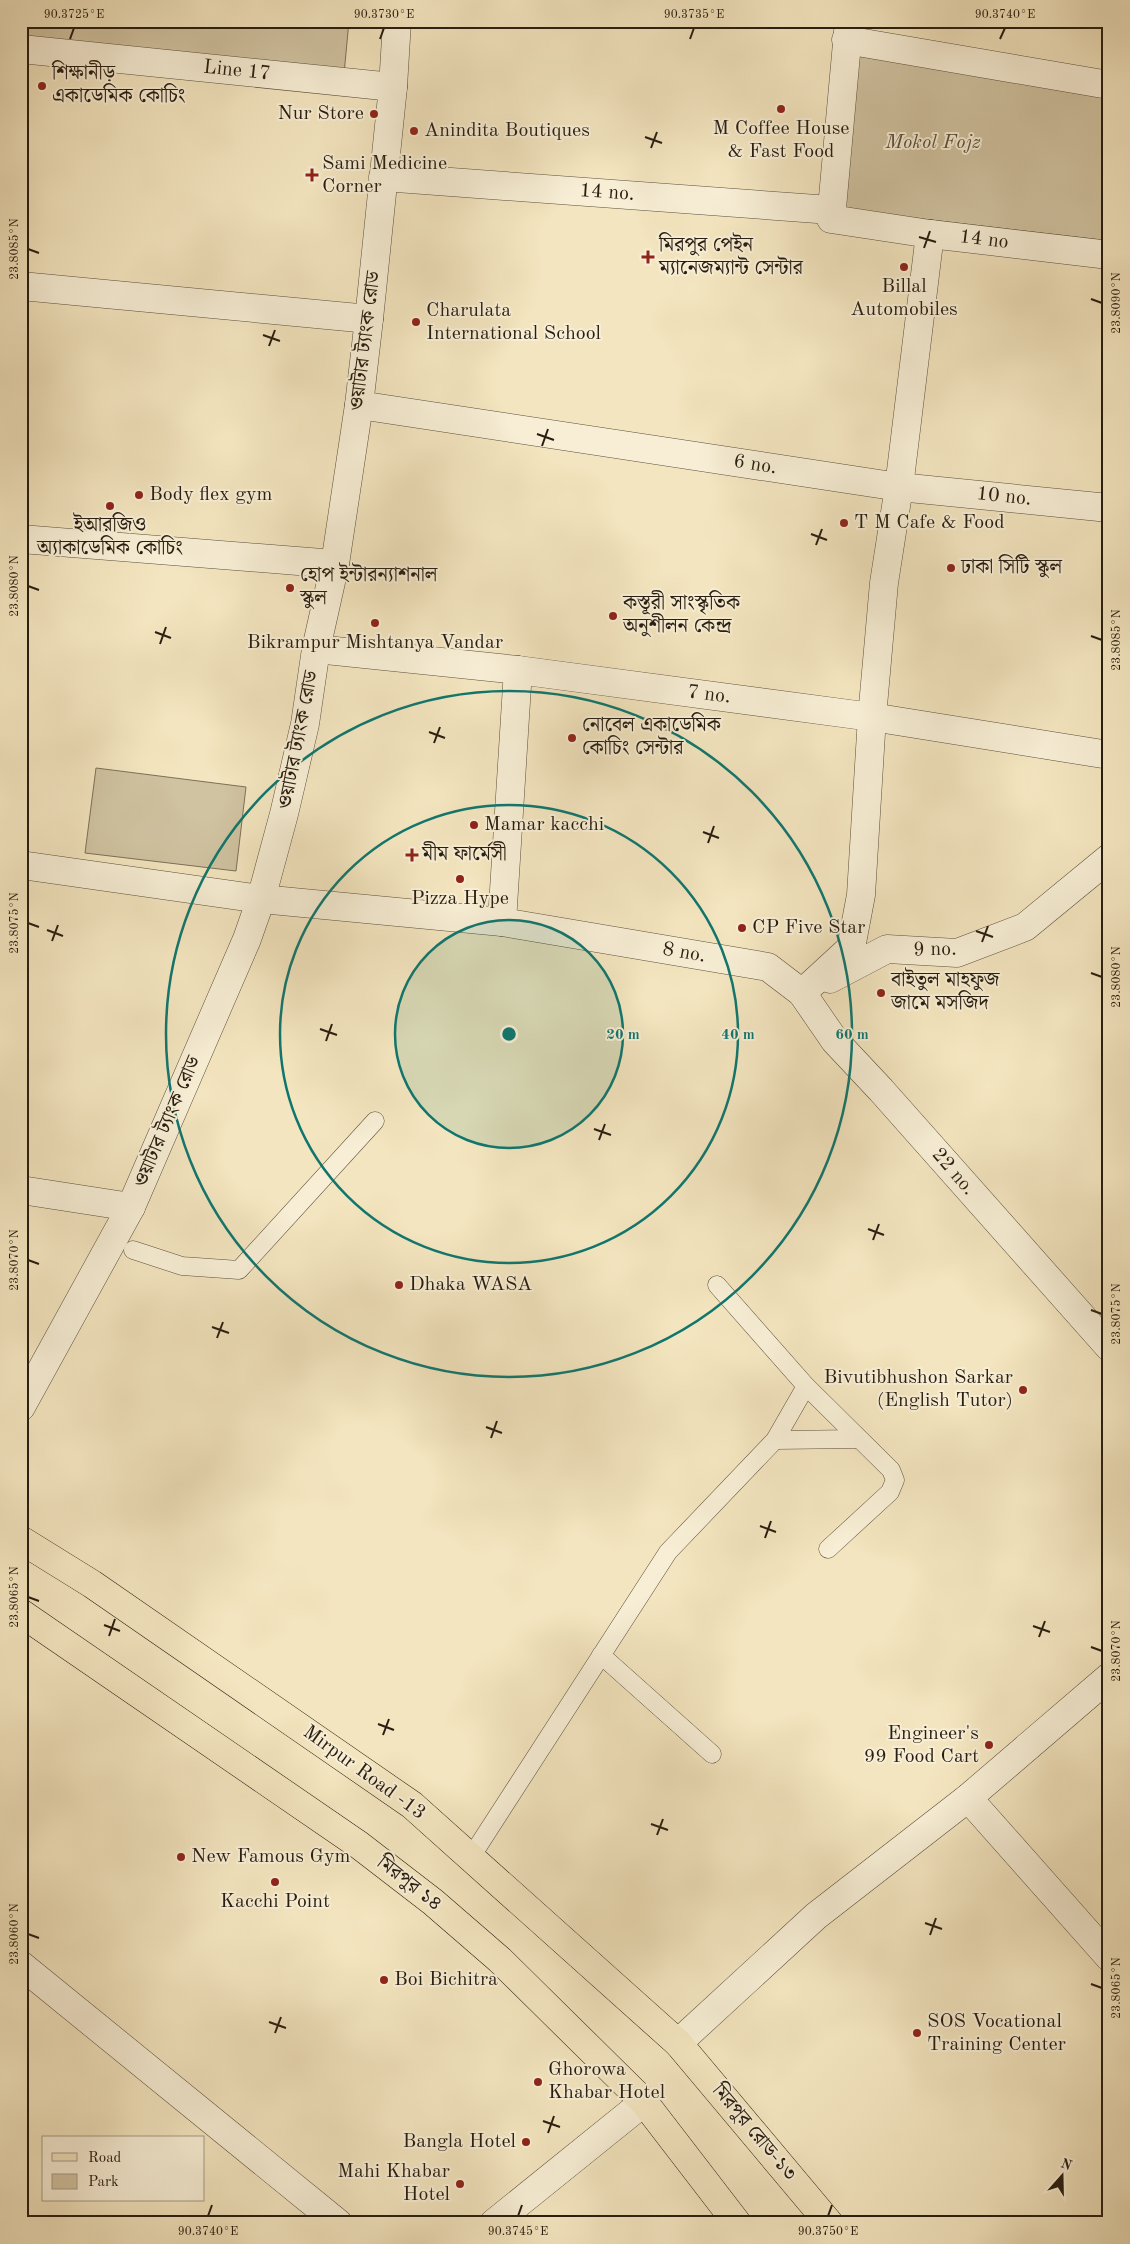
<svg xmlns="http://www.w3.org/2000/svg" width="1130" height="2244" font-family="'Old Standard TT','Noto Serif Bengali',serif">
  <rect width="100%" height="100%" fill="#f3e5bf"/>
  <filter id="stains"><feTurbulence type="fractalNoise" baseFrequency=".004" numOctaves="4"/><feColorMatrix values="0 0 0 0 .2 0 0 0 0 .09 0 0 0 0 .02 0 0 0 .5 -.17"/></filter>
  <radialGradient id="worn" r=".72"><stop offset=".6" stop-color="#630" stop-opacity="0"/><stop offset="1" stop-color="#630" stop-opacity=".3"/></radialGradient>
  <!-- green -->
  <g fill="#d0c3a1" stroke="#7c7058">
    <polygon points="21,21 349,21 344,74 21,43"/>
    <polygon points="854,50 1109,95 1109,241 845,210"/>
    <polygon points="96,768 246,787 236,871 85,853"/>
  </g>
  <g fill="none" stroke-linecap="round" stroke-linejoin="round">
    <defs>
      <g id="service">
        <polyline points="133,1250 182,1266 239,1270 375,1121"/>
        <polyline points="717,1285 806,1386 891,1470 895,1480 890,1492 828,1549"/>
        <polyline points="775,1440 858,1439"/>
        <polyline points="601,1655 712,1754"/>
        <polyline points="471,1857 668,1552 775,1440 806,1386"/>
      </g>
      <g id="minor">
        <polyline points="849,21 831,219 930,234 1109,255"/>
        <polyline points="846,40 1109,85"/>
        <polyline points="21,49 393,87"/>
        <polyline points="383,177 831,210"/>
        <polyline points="21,286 369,319"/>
        <polyline points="359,405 899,487 1109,508"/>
        <polyline points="21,539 335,564"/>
        <polyline points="316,649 518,670 872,717 1109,755"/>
        <polyline points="21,865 261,899 502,922 768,967 802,993 835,1041 881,1090 1109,1347"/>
        <polyline points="502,922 518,670"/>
        <polyline points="830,979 887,949 957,953 1025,927 1109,858"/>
        <polyline points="802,993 851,948 861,895 872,717 884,583 899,487 930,234"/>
        <polyline points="21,1190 131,1207"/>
        <polyline points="21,1407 131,1207 247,939 261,899 284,814 305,724 316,649 335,564 359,405 369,319 393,87 397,21"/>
        <polyline points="968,1798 1109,1957"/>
        <polyline points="21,1965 338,2223"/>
        <polyline points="678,2043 816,1916 968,1798 1109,1677"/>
        <polyline points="494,2223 644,2102"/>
      </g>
      <g id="primary">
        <polyline points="21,1540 92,1584 412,1805 678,2043 829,2223"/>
        <polyline points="21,1613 359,1845 433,1902 500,1960 644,2102 737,2223"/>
      </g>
    </defs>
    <!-- service casing -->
    <use href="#service" stroke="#5b4f3c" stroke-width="19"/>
    <!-- minor casing -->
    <use href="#minor" stroke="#5b4f3c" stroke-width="29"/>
    <!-- primary casing -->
    <use href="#primary" stroke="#281d10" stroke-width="29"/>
    <!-- service -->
    <use href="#service" stroke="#f7eed5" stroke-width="18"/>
    <!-- minor -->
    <use href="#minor" stroke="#f7eed5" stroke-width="28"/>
    <!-- primary -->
    <use href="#primary" stroke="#f3e5bf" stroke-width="28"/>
  </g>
  <!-- ticks -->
  <path fill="none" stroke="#281d10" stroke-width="2" d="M70,39L74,28M380,39L384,28M690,39L694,28M1000,39L1005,28M645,137L662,143M651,148L657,132M919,237L936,242M924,248L930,231M28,249L39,253M1091,299L1102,303M263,335L280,341M269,346L275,330M537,434L554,440M542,446L548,429M811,534L827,540M816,545L822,529M28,586L39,590M155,632L171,638M1091,636L1102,640M160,644L166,627M429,732L445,738M434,743L440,727M703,832L719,838M708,843L714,826M28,923L39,927M47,930L63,936M976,931L993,937M52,941L58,925M982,942L988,926M1091,973L1102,977M320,1029L337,1035M326,1041L332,1024M594,1129L611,1135M599,1140L605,1124M868,1229L884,1235M873,1240L879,1224M28,1260L39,1264M1091,1310L1102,1314M212,1327L229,1333M217,1338L223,1322M486,1427L502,1433M491,1438L497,1421M760,1526L776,1532M765,1538L771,1521M28,1597L39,1601M104,1625L120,1631M1033,1626L1050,1632M109,1636L115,1619M1039,1637L1045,1621M1091,1647L1102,1651M378,1724L394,1730M383,1735L389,1719M651,1824L668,1830M657,1835L663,1819M925,1923L942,1929M28,1934L39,1938M930,1935L936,1918M1091,1984L1102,1988M269,2022L286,2028M275,2033L281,2017M543,2121L560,2127M548,2133L554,2116M208,2216L212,2205M518,2216L522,2205M828,2216L832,2205"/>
  <!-- distance rings -->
  <circle cx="509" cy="1034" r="114" fill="#0f766e" fill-opacity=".12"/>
  <g fill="none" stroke="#0f766e" stroke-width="2.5">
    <circle cx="509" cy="1034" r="114"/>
    <circle cx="509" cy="1034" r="229"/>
    <circle cx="509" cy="1034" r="343"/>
  </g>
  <!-- markers -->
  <g fill="#8f2418" stroke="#f7eed5" stroke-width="2">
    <circle cx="42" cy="86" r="5"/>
    <circle cx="781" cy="109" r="5"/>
    <circle cx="374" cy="114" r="5"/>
    <circle cx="414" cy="131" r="5"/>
    <path d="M309.5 167.5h5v5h5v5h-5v5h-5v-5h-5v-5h5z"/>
    <path d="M645.5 249.5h5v5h5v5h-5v5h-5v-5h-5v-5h5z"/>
    <circle cx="904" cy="267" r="5"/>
    <circle cx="416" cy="322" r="5"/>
    <circle cx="139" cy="495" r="5"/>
    <circle cx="110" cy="506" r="5"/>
    <circle cx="844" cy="523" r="5"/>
    <circle cx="951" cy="568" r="5"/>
    <circle cx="290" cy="588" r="5"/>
    <circle cx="613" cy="616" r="5"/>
    <circle cx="375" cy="623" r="5"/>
    <circle cx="572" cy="738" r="5"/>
    <circle cx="474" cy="825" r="5"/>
    <path d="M409.5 847.5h5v5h5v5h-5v5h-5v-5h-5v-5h5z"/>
    <circle cx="460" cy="879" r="5"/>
    <circle cx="742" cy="928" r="5"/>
    <circle cx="881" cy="993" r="5"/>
    <circle cx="399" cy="1285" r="5"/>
    <circle cx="1023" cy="1390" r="5"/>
    <circle cx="989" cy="1745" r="5"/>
    <circle cx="181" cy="1857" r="5"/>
    <circle cx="275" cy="1882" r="5"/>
    <circle cx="384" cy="1980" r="5"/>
    <circle cx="917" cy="2033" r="5"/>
    <circle cx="538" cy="2082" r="5"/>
    <circle cx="526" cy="2142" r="5"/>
    <circle cx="460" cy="2184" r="5"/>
  </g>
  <g text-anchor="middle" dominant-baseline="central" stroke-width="4" stroke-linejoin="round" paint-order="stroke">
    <!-- street labels -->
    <g font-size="20" fill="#281d10" stroke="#f7eed5">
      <text transform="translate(237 71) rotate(6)">Line 17</text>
      <text transform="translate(607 193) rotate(4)">14 no.</text>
      <text transform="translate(984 240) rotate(7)">14 no</text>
      <text transform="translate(366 341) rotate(-83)">ওয়াটার ট্যাংক রোড</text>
      <text transform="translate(755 465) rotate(9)">6 no.</text>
      <text transform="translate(1004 497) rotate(6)">10 no.</text>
      <text transform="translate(709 695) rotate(7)">7 no.</text>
      <text transform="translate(299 740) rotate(-79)">ওয়াটার ট্যাংক রোড</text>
      <text transform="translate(935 950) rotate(-1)">9 no.</text>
      <text transform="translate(684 953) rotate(10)">8 no.</text>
      <text transform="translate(168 1122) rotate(-67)">ওয়াটার ট্যাংক রোড</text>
      <text transform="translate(953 1172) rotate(49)">22 no.</text>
      <text transform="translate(364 1773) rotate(36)">Mirpur Road -13</text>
      <text transform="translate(409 1884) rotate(38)">মিরপুর ১৪</text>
      <text transform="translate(754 2133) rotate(50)">মিরপুর রোড-১৩</text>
    </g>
    <!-- poi labels -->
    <g font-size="20" fill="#281d10" stroke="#f7eed5" text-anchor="start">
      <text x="52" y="74">শিক্ষানীড়<tspan x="52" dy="23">একাডেমিক কোচিং</tspan></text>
      <text x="364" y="114" text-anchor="end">Nur Store</text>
      <text x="781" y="129" text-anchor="middle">M Coffee House<tspan x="781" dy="23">&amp; Fast Food</tspan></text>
      <text x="424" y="131">Anindita Boutiques</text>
      <text x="322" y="164">Sami Medicine<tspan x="322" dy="23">Corner</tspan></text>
      <text x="659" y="246">মিরপুর পেইন<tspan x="659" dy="23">ম্যানেজম্যান্ট সেন্টার</tspan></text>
      <text x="904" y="287" text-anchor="middle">Billal<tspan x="904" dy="23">Automobiles</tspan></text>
      <text x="426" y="311">Charulata<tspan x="426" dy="23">International School</tspan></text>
      <text x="149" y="495">Body flex gym</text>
      <text x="854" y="523">T M Cafe &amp; Food</text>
      <text x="110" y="526" text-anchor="middle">ইআরজিও<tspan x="110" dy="23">অ্যাকাডেমিক কোচিং</tspan></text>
      <text x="961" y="568">ঢাকা সিটি স্কুল</text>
      <text x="300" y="576">হোপ ইন্টারন্যাশনাল<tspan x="300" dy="23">স্কুল</tspan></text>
      <text x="623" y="604">কস্তূরী সাংস্কৃতিক<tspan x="623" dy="23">অনুশীলন কেন্দ্র</tspan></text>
      <text x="375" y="643" text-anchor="middle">Bikrampur Mishtanya Vandar</text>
      <text x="582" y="726">নোবেল একাডেমিক<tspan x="582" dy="23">কোচিং সেন্টার</tspan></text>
      <text x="484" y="825">Mamar kacchi</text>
      <text x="422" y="855">মীম ফার্মেসী</text>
      <text x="460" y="899" text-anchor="middle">Pizza Hype</text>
      <text x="752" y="928">CP Five Star</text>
      <text x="891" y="981">বাইতুল মাহফুজ<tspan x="891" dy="23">জামে মসজিদ</tspan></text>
      <text x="409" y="1285">Dhaka WASA</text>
      <text x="1013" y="1378" text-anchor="end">Bivutibhushon Sarkar<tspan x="1013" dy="23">(English Tutor)</tspan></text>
      <text x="979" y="1734" text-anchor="end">Engineer's<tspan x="979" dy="23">99 Food Cart</tspan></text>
      <text x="191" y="1857">New Famous Gym</text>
      <text x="275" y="1902" text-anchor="middle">Kacchi Point</text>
      <text x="394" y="1980">Boi Bichitra</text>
      <text x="927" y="2022">SOS Vocational<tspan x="927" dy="23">Training Center</tspan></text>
      <text x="548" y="2070">Ghorowa<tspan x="548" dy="23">Khabar Hotel</tspan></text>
      <text x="516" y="2142" text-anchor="end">Bangla Hotel</text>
      <text x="450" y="2172" text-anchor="end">Mahi Khabar<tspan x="450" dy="23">Hotel</tspan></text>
    </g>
    <!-- park labels -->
    <g font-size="20" font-style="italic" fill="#5a4f3c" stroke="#f7eed5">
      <text x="933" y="143">Mokol Fojz</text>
    </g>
  </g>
  <circle cx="509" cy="1034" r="8" fill="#0f766e" stroke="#f7eed5" stroke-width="2.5"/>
  <g font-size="15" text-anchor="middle" font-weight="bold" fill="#0f766e" stroke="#f7eed5" stroke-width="4" stroke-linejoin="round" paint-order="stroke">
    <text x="623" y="1039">20 m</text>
    <text x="738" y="1039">40 m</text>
    <text x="852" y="1039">60 m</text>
  </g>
  <!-- margin -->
  <rect width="1130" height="2244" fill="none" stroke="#f3e5bf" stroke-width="55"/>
  <!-- legend -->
  <rect x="42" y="2136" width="162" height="65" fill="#f7eed5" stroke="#a49a86"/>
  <rect x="52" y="2153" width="25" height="8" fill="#f3e5bf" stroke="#a49a86"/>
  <text x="88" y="2162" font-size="15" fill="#281d10">Road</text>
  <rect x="52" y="2174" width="25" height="15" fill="#d0c3a1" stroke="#a49a86"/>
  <text x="88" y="2186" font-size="15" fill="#281d10">Park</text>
  <!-- north arrow -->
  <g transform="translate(1062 2176) rotate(20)" stroke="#f7eed5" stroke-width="4" paint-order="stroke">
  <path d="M0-4L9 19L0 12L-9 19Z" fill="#281d10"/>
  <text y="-8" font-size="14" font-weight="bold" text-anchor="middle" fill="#281d10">N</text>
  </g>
  <rect x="28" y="28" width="1074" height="2188" fill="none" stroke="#281d10" stroke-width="2"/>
  <g font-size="12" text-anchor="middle" fill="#281d10">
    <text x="74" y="18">90.3725°E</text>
    <text x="384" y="18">90.3730°E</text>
    <text x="694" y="18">90.3735°E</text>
    <text x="1005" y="18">90.3740°E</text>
    <text transform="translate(14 249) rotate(-90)" y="4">23.8085°N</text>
    <text transform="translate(1116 303) rotate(-90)" y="4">23.8090°N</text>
    <text transform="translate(14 586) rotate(-90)" y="4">23.8080°N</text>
    <text transform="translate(1116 640) rotate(-90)" y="4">23.8085°N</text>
    <text transform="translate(14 923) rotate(-90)" y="4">23.8075°N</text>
    <text transform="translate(1116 977) rotate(-90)" y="4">23.8080°N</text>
    <text transform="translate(14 1260) rotate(-90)" y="4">23.8070°N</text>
    <text transform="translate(1116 1314) rotate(-90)" y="4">23.8075°N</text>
    <text transform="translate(14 1597) rotate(-90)" y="4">23.8065°N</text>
    <text transform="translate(1116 1651) rotate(-90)" y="4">23.8070°N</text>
    <text transform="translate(14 1934) rotate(-90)" y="4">23.8060°N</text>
    <text transform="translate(1116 1988) rotate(-90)" y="4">23.8065°N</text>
    <text x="208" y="2235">90.3740°E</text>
    <text x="518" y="2235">90.3745°E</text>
    <text x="828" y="2235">90.3750°E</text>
  </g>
  <rect width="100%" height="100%" filter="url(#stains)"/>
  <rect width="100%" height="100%" fill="url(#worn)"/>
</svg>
